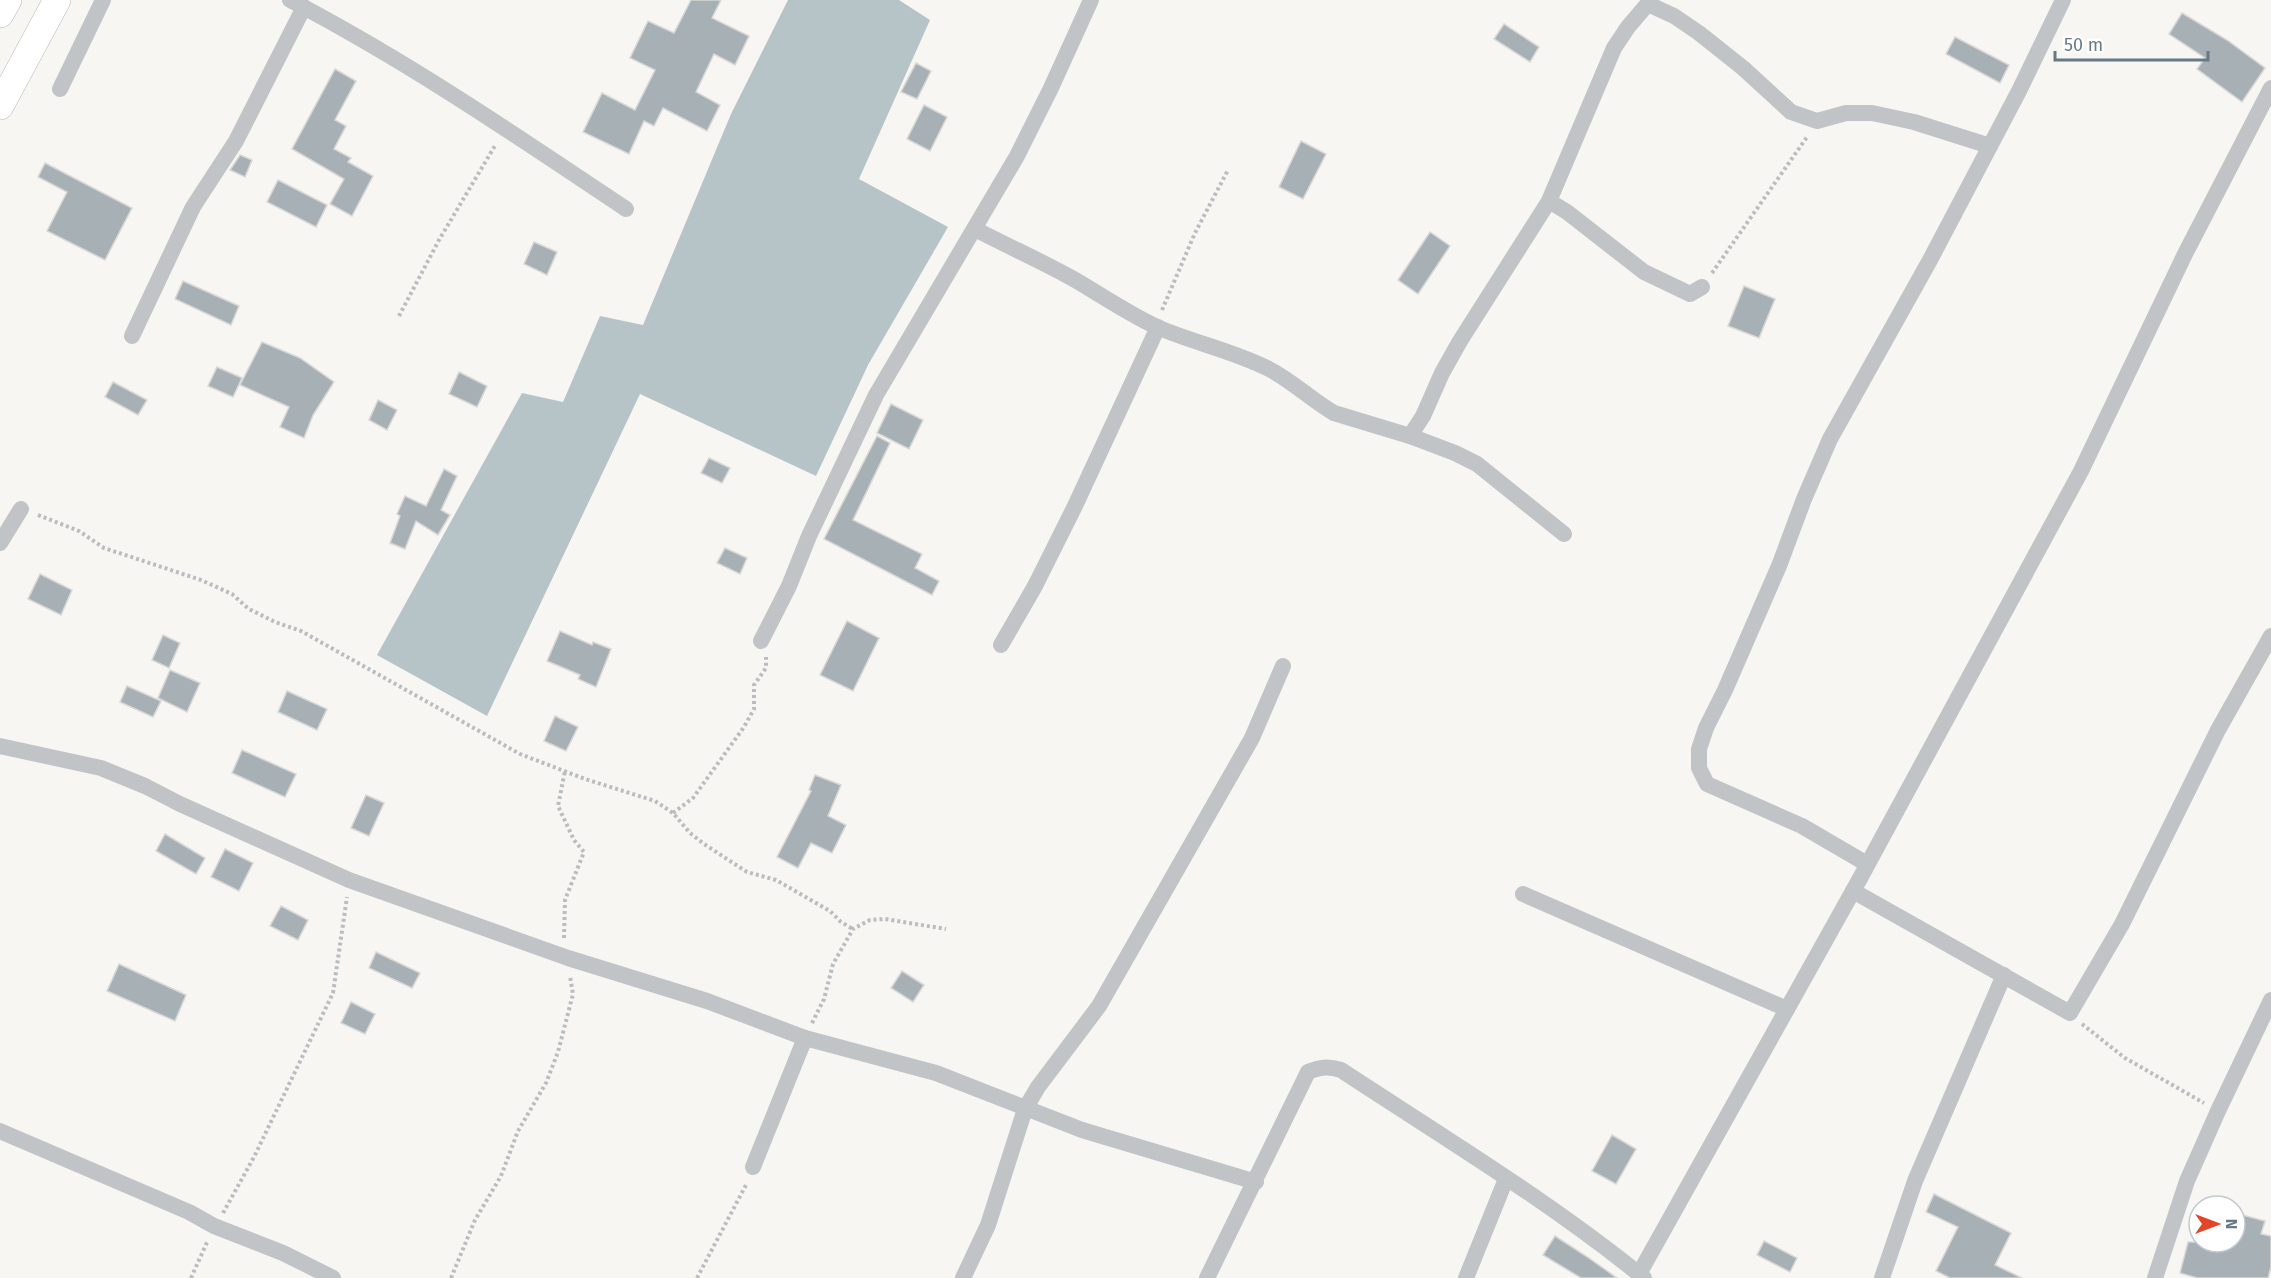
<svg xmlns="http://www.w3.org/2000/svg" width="2271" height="1278" font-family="'Fira Sans',sans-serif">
  <rect width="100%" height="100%" fill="#f7f6f3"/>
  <!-- water -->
  <polygon fill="#b6c4c7" points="788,0 899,0 930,20 859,179 948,227 868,365 816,476 640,394 487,716 377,655 522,393 563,402 600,316 643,325 731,114"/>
  <!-- building -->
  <g fill="#a6b0b5" stroke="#d8d8d6" stroke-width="1.5">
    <polygon points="691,0 721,0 712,18 749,36 735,65 714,54 696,92 720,105 707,131 663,108 654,126 644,121 629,154 583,132 602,93 635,110 655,70 630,58 648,21 674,33"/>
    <polygon points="2182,13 2227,40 2265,68 2242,102 2197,69 2205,58 2169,34"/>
    <polygon points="1504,24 1539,47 1530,62 1494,39"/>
    <polygon points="1955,37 2009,65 2000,83 1946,54"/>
    <polygon points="916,63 931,71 917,99 901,92"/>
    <polygon points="335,69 356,81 335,120 346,126 334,149 351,158 348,162 373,176 352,216 330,204 344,179 292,149"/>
    <polygon points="924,105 947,117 930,151 907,139"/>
    <polygon points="1301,141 1326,154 1303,199 1279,187"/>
    <polygon points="240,155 252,160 245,177 230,170"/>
    <polygon points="45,163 132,208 105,260 47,231 67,192 38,177"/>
    <polygon points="278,180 327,205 316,227 267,202"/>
    <polygon points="1430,232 1450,246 1418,294 1398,280"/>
    <polygon points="534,242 557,252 547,275 524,264"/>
    <polygon points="183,281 239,306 231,325 175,299"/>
    <polygon points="1744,286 1775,299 1759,338 1728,326"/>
    <polygon points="262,342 300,358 334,382 313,415 304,438 280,427 289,407 240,385"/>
    <polygon points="217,367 242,378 233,397 208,386"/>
    <polygon points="459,372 487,386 477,407 449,394"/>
    <polygon points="113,382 147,400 138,415 105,397"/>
    <polygon points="378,400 397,410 387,430 369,420"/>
    <polygon points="891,404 923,420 909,449 877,433"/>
    <polygon points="877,436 890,443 853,520 922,554 915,568 939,581 932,595 824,539"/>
    <polygon points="709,458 730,468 722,483 701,473"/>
    <polygon points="444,469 457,476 441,510 450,515 438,535 416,521 405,549 390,543 400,516 397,514 405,496 426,506"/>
    <polygon points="725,548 747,558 740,574 717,563"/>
    <polygon points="40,574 72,590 61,615 28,599"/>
    <polygon points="847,621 879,638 853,691 820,675"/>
    <polygon points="560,631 592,645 593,642 611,649 596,687 578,679 580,675 547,661"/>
    <polygon points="163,635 180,643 169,668 152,660"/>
    <polygon points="170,670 200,683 187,712 158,698"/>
    <polygon points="127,686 161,701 153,717 120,702"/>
    <polygon points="287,691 327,709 317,730 278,712"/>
    <polygon points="555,716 578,727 566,751 544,741"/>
    <polygon points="242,750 296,774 285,797 232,773"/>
    <polygon points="815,775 841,785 828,816 846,825 832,853 811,843 798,868 777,857 811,791 809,790"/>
    <polygon points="366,795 384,803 369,836 351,828"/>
    <polygon points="165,834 205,858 196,874 156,851"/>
    <polygon points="225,849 253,863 239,891 211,877"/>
    <polygon points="281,906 308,920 298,940 270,926"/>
    <polygon points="376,952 420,973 412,988 369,968"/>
    <polygon points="119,964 186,995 175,1021 107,991"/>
    <polygon points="902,971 924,985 913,1002 891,988"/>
    <polygon points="351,1002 375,1014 365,1034 341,1023"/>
    <polygon points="1612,1135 1636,1149 1616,1184 1592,1171"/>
    <polygon points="1934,1194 2011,1233 1995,1265 2022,1278 1950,1278 1936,1271 1958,1227 1926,1212"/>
    <polygon points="2235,1213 2265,1221 2261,1234 2271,1236 2271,1267 2268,1278 2197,1278 2180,1273 2188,1242 2235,1242"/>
    <polygon points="1555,1236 1586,1256 1617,1278 1581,1278 1543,1255"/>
    <polygon points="1764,1241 1797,1258 1790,1272 1757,1255"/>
  </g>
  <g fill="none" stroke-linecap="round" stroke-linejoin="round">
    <defs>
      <g id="primary">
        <polyline points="0,14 8,0"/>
        <polyline points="0,106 57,0"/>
      </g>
    </defs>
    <!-- primary casing -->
    <use href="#primary" stroke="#b3b8bb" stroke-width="28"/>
    <!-- path -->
    <g stroke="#babdbf" stroke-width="4" stroke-dasharray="3 3" stroke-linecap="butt">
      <polyline points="1712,273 1807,137"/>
      <polyline points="1162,310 1195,233 1228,170"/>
      <polyline points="399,316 439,240 496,144"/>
      <polyline points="38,515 79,531 104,548 201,580 232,594 249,609 275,622 301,631 520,754 585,779 655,801 673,813 690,833 704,844 747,872 776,880 830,911 841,922 853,929"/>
      <polyline points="673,813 693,798 744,727 754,709 754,685 766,668 766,657"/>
      <polyline points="564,938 565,900 584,852 574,840 558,806 565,771"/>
      <polyline points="812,1023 824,999 833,964 853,929 870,920 885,919 946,929"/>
      <polyline points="2082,1024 2125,1058 2204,1103"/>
      <polyline points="223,1213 254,1157 333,993 347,897"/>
      <polyline points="191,1278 208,1240"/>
      <polyline points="451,1278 475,1220 501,1176 518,1131 546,1083 558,1052 573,994 570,976"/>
      <polyline points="697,1278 747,1183"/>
    </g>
    <!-- street -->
    <g stroke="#c0c4c7" stroke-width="16">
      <path d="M290,0C407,61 517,136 626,209"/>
      <polyline points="1648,4 1674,16 1699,33 1743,68 1791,112 1817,121 1846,113 1872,113 1914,122 1990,146"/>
      <polyline points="60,89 103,0"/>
      <polyline points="1549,201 1567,212 1644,272 1690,294 1702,287"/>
      <path d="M975,229C1009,247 1044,262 1077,281C1104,297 1129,314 1157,327C1194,343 1234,351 1269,369C1294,382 1310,399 1334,413L1410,436L1455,453L1477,464L1564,534"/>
      <polyline points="132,336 193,207 236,141 304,7"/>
      <polyline points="1410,436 1423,416 1442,373 1460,341 1549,201 1614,48 1628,27 1651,0"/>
      <polyline points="0,543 21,509"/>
      <polyline points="761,641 789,586 809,536 876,395 1017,156 1051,88 1091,0"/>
      <polyline points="1001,645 1035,586 1074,508 1158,327"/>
      <polyline points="0,746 101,768 145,786 180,804 349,880 568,958 707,1001 805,1038 936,1073 1082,1130 1256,1182"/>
      <polyline points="1867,864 1802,826 1707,784 1699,768 1699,749 1706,728 1725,690 1779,566 1804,499 1830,439 1930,260 2019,91 2063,0"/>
      <polyline points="1853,891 2070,1013 2122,924 2218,730 2271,636"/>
      <polyline points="1523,894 1787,1009"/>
      <polyline points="0,1131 189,1212 214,1226 283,1253 333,1278"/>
      <polyline points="753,1167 805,1038"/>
      <polyline points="1639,1274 1858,882 2081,471 2185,254 2271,88"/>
      <polyline points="963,1278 988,1225 1025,1109 1038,1087 1099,1006 1252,738 1283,666"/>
      <path d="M1207,1278L1308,1072C1320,1067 1328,1066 1341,1070C1443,1137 1549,1201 1644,1278"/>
      <polyline points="1466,1278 1506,1179"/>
      <polyline points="1882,1278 1915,1181 2004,975"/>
      <polyline points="2155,1278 2187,1181 2218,1111 2271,1000"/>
    </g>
    <!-- primary -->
    <use href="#primary" stroke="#fff" stroke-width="27"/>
  </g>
  <!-- north arrow -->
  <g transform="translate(2217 1224) rotate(90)"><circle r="28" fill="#ffffff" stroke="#c2c9ce" stroke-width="1.5"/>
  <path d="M0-4.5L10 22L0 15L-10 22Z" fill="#e24628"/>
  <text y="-9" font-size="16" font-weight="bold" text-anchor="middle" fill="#667984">N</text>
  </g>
  <!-- scale -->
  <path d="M2055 51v9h153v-9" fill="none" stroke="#667984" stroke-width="3"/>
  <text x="2064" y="51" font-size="18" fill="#667984" stroke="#ffffff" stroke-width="4.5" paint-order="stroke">50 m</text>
</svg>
